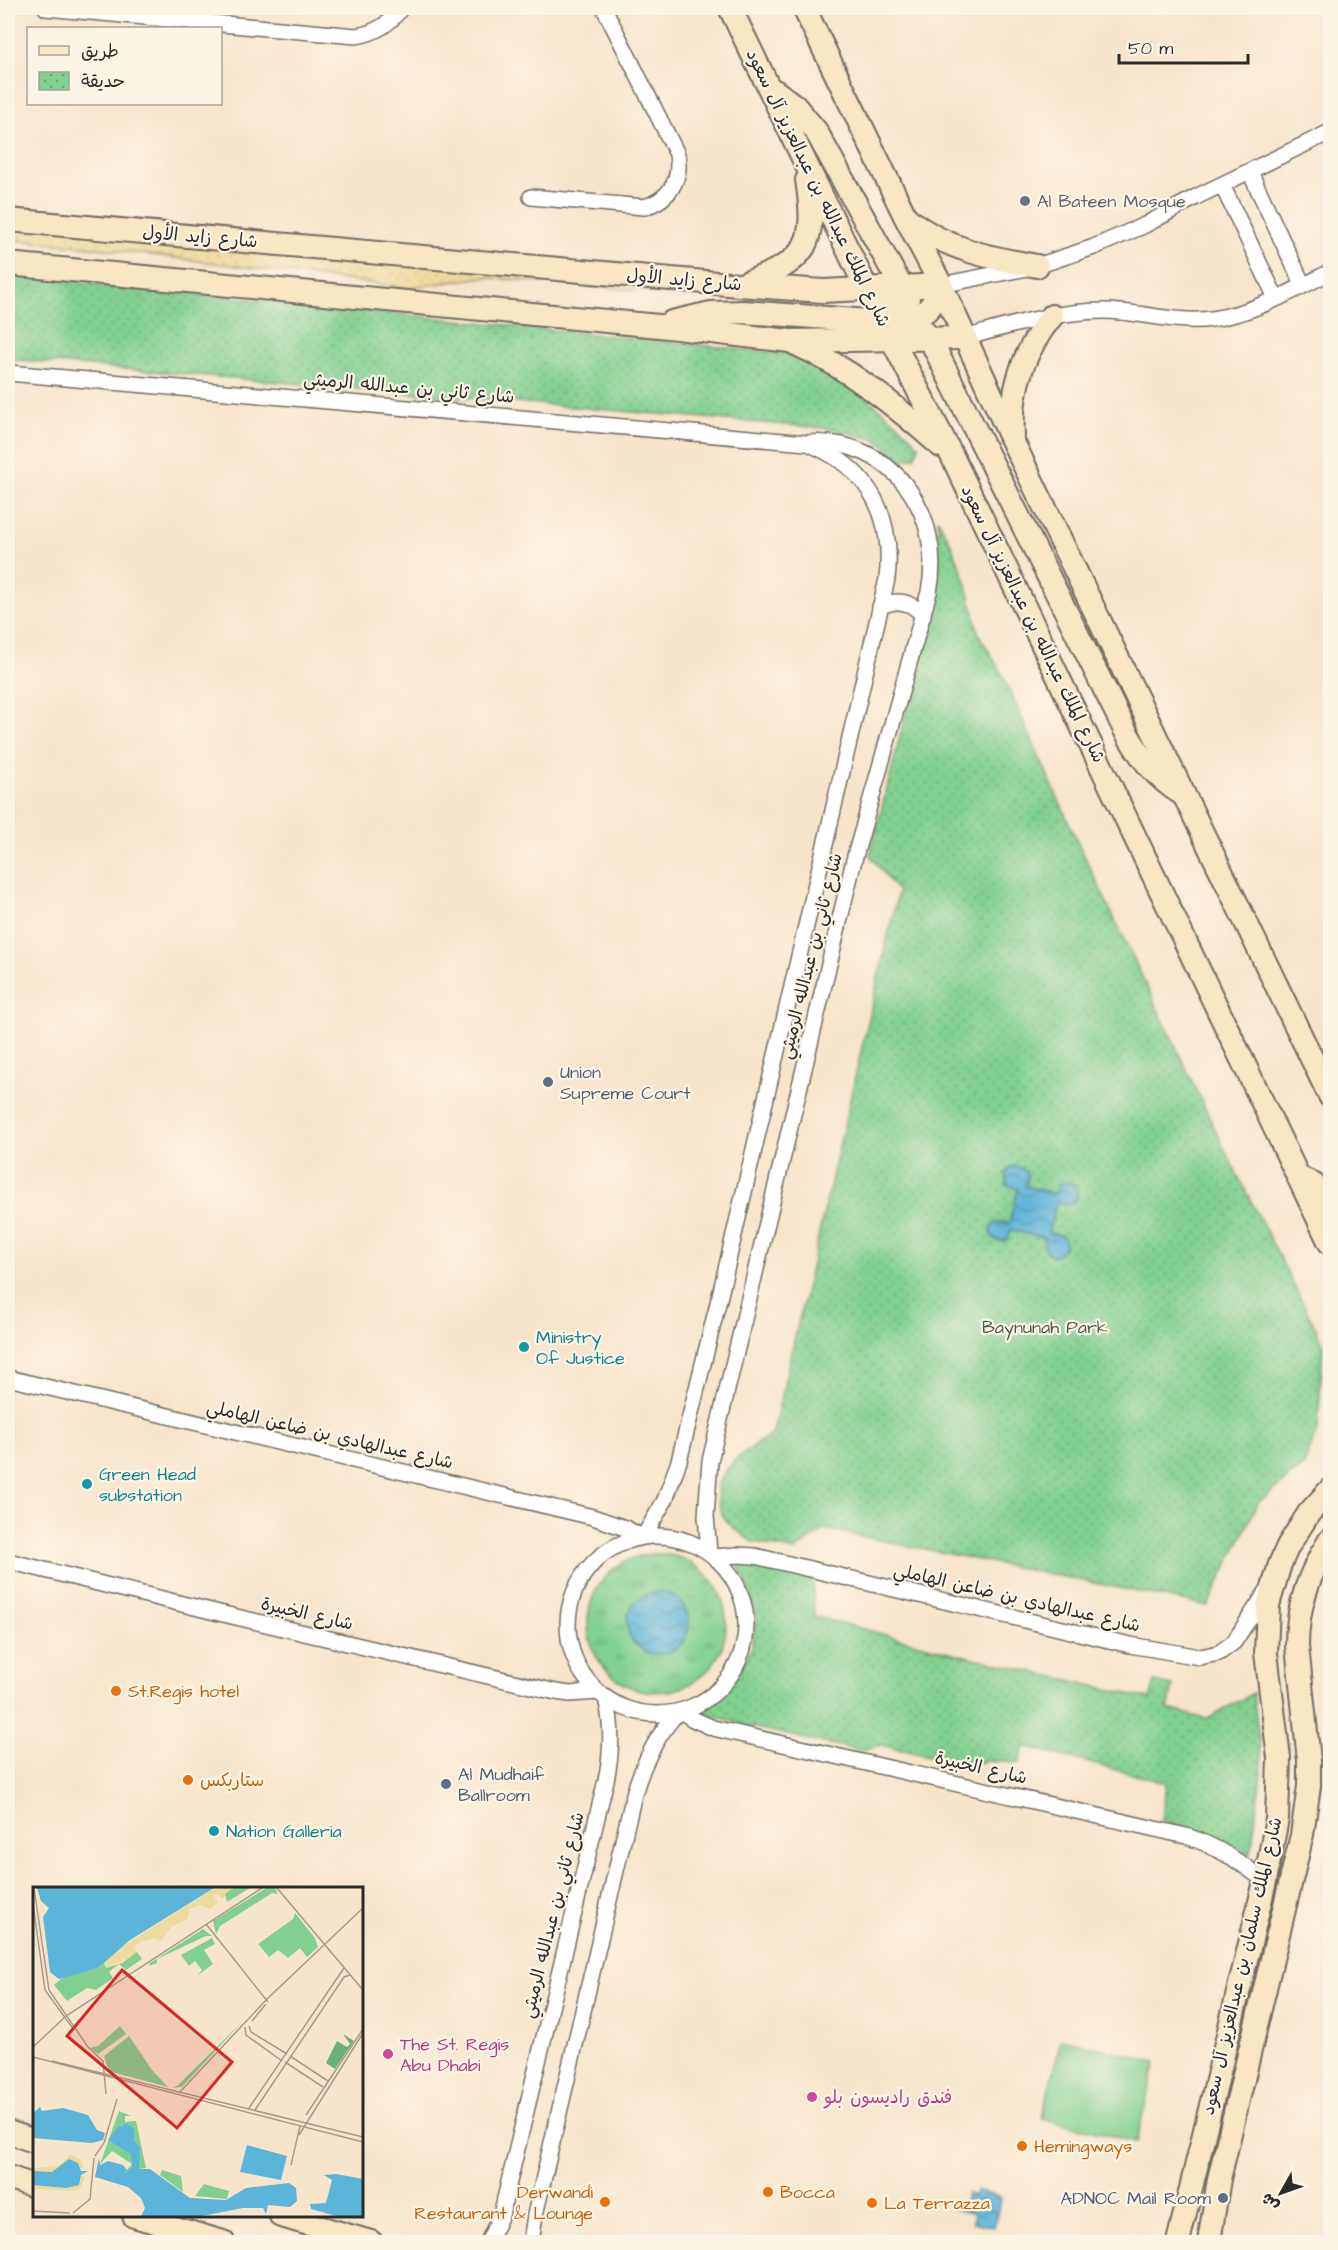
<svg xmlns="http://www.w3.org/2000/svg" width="1338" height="2250" font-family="'Architects Daughter','Playpen Sans Arabic',sans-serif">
  <defs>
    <pattern id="grass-tufts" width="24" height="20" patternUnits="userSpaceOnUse" patternTransform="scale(1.5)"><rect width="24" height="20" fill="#81d08f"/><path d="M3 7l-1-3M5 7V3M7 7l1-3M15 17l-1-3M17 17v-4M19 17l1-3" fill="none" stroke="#6aa975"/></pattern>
    <pattern id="sand-dots" width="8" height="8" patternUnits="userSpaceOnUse" patternTransform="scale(1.5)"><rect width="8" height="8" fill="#eeda9e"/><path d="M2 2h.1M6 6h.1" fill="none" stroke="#cb8" stroke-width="1.8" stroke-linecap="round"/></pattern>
    <pattern id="park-dots" width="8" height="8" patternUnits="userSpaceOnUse" patternTransform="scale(1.5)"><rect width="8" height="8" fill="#81d08f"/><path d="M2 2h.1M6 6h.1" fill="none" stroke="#6aa975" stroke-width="1.8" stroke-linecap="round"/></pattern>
    <pattern id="water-waves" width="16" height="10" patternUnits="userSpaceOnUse" patternTransform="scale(1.5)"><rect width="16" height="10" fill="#5cb4d9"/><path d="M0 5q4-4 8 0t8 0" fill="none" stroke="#4c93b0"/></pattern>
  </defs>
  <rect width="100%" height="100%" fill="#fcf5e5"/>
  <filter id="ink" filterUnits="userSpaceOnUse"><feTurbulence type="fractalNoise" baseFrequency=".0167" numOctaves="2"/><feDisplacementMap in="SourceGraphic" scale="12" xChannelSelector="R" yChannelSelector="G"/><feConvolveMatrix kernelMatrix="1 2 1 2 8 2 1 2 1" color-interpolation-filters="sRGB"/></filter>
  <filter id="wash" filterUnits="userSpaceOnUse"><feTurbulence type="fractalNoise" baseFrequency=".008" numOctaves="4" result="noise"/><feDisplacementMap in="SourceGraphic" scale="24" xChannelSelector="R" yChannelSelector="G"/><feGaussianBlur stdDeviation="1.35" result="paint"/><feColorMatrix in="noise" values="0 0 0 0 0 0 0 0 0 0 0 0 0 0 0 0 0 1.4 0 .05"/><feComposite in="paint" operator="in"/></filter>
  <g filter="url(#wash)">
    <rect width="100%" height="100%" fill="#f7e5cb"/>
    <!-- grass -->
    <circle fill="url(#grass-tufts)" stroke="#567e5d" stroke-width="1.5" cx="657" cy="1623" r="69"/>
    <!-- sand -->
    <polygon fill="url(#sand-dots)" stroke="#8c8264" stroke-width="1.5" points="8,224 824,300 824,306 484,277 408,288 82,246 8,239"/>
    <!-- park -->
    <g fill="url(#park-dots)" stroke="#567e5d" stroke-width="1.5">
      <path d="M8,274L799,355C841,381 888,408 919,446L915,457L902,460L875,439L833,429L8,359Z"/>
      <polygon points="938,519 951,544 966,581 979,635 1001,672 1080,847 1227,1154 1323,1343 1318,1428 1304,1465 1258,1503 1208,1606 825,1529 795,1551 751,1541 731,1526 722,1515 718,1500 717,1486 724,1473 736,1459 773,1432 898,892 870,855 940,577"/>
      <path d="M735,1559L806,1575L813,1585L814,1616L957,1654L1150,1699L1155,1682L1173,1686L1168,1709L1207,1719L1253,1693L1262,1766L1251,1854L1162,1820L1166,1783L1024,1746L1019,1763L987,1761L967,1765L881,1745L860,1750L843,1747L747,1726L700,1711C733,1687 759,1655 754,1611C752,1593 742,1575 735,1559Z"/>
    </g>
    <!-- pitch -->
    <polygon fill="#81d08f" stroke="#567e5d" stroke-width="1.5" points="1061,2039 1156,2062 1136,2142 1042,2118"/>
    <!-- water -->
    <g fill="url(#water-waves)" stroke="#447082" stroke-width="1.5">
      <path d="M1016,1166L1026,1171L1028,1179L1025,1186L1055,1194C1057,1181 1069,1178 1077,1188V1199C1070,1207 1064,1205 1057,1200L1048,1234H1059L1065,1240V1247L1058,1255H1050L1045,1250L1044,1238L1011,1230L1007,1240C985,1248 985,1213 1009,1224L1018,1189L1007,1185L1005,1174L1009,1168Z"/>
      <circle cx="658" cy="1623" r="31"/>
      <polygon points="975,2191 1001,2197 994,2227 972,2222 974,2214 951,2208 952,2202 963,2205 966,2194 974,2196"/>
    </g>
  </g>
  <g filter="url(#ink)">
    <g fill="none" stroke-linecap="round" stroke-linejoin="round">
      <defs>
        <g id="street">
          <path d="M46,8L356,36C376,33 390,24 401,8"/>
          <polyline points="1250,172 1303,285"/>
          <polyline points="1222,185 1276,298"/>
          <path d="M531,197L644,207C669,200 682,180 677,154L604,8"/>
          <polyline points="941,285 1037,266 1094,247 1145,225 1196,197 1330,132"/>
          <path d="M964,338C1009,326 1056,311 1103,311C1140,311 1175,324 1212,319C1254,313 1293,291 1330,272"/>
          <path d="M8,373L807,443C891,436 945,513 929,592L854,860L710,1461L706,1516L709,1552"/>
          <path d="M880,607C897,598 912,601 923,616"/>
          <polyline points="8,1378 593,1517 625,1528 640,1536"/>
          <circle cx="657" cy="1625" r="89"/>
          <path d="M644,1536L665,1500L679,1461L720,1295L887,579C894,518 871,470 812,445"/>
          <polyline points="715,1557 736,1555 755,1556 1130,1645 1200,1657 1219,1653 1234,1642 1267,1591"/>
          <polyline points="8,1561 215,1612 556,1692 570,1694 599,1692"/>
          <path d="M681,1711L693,1719L713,1728L1186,1836C1217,1846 1240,1862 1265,1881"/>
          <path d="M488,2242L501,2215L606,1780C612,1752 613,1726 606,1698"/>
          <path d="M531,2242L535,2215L634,1794C643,1763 656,1736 678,1712"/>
        </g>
        <g id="secondary">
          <polyline points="730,8 883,322 952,456 1330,1243"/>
          <polyline points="804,8 905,216 941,285 1013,442 1330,1096"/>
          <polyline points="775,91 795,106 816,131 908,299"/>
          <path d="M908,219C945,249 990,258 1037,266"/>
          <polyline points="8,220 739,285 823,291 941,285"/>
          <polyline points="8,264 659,326 790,341 964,338"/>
          <path d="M746,283C808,260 817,245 807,180"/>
          <path d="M867,289C897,305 909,312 930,339L1125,730C1140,757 1155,777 1182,794"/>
          <path d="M672,322L711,313L744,312L883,322C913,322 932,316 941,285"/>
          <path d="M794,343C848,367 897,407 941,446"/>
          <path d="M1013,435C1010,390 1024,350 1052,316"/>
          <polyline points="1299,1177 1313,1184 1330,1201"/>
          <polyline points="8,2132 34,2141"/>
          <polyline points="8,2177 34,2186"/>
          <polyline points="134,2216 223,2242"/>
          <polyline points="281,2216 371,2242"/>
          <polyline points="1178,2242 1265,1881 1277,1819 1279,1758 1266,1653 1268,1605 1280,1564 1288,1546 1309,1513 1330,1490"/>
          <path d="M1209,2242L1219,2179L1302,1835L1309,1786V1761L1297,1646C1297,1606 1309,1573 1330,1540"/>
        </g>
      </defs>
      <!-- street casing -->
      <use href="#street" stroke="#726c63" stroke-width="18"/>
      <!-- secondary casing -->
      <use href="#secondary" stroke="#726c63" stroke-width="26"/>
      <!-- street -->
      <use href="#street" stroke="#fff" stroke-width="15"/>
      <!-- secondary -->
      <use href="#secondary" stroke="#f9e7c3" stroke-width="22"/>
    </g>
  </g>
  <!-- markers -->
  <circle fill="#6b7280" stroke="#fcf5e5" stroke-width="2" cx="1025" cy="201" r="6"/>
  <g fill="#5c6f8a" stroke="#fcf5e5" stroke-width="2">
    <circle cx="548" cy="1082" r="6"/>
    <circle cx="446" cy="1784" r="6"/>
    <circle cx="1223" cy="2198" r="6"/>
  </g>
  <g fill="#0f9aa8" stroke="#fcf5e5" stroke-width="2">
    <circle cx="524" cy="1347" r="6"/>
    <circle cx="87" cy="1484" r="6"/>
    <circle cx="214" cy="1831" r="6"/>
  </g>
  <g fill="#e8710a" stroke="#fcf5e5" stroke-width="2">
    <circle cx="116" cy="1691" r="6"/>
    <circle cx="188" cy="1780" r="6"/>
    <circle cx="1022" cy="2146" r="6"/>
    <circle cx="768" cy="2192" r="6"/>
    <circle cx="605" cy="2202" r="6"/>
    <circle cx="872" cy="2203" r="6"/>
  </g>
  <g fill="#d1479c" stroke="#fcf5e5" stroke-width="2">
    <circle cx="388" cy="2054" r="6"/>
    <circle cx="812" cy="2097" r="6"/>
  </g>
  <g text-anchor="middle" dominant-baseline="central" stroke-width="4.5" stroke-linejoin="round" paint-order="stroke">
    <!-- street labels -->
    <g font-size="18" fill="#2b2b2b" stroke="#fcf5e5">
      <text transform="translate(818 188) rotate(64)">شارع الملك عبدالله بن عبدالعزيز آل سعود</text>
      <text transform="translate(200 237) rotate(5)">شارع زايد الأول</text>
      <text transform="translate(684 280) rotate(5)">شارع زايد الأول</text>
      <text transform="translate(409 388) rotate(5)">شارع ثاني بن عبدالله الرميثي</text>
      <text transform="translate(1033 624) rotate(64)">شارع الملك عبدالله بن عبدالعزيز آل سعود</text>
      <text transform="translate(811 956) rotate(-76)">شارع ثاني بن عبدالله الرميثي</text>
      <text transform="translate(330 1435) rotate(13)">شارع عبدالهادي بن ضاعن الهاملي</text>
      <text transform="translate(1017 1598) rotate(13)">شارع عبدالهادي بن ضاعن الهاملي</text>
      <text transform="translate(307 1614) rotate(13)">شارع الخبيرة</text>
      <text transform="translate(981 1768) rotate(13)">شارع الخبيرة</text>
      <text transform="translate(553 1915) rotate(-76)">شارع ثاني بن عبدالله الرميثي</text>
      <text transform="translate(1242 1966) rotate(-77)">شارع الملك سلمان بن عبدالعزيز آل سعود</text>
    </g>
    <!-- worship labels -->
    <g font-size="18" fill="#5b616d" stroke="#fcf5e5" text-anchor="start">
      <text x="1037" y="201">Al Bateen Mosque</text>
    </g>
    <!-- service labels -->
    <g font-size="18" fill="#4e5e75" stroke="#fcf5e5" text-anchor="start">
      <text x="560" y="1072">Union<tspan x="560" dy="21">Supreme Court</tspan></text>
      <text x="458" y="1774">Al Mudhaif<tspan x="458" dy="21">Ballroom</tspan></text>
      <text x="1211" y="2198" text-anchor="end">ADNOC Mail Room</text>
    </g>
    <!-- park labels -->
    <g font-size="18" fill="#455d49" stroke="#fcf5e5">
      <text x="1045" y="1327">Baynunah Park</text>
    </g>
    <!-- culture labels -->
    <g font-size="18" fill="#0d838f" stroke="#fcf5e5" text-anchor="start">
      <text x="536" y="1337">Ministry<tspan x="536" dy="21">Of Justice</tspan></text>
      <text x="99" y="1474">Green Head<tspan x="99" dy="21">substation</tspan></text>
      <text x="226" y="1831">Nation Galleria</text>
    </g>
    <!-- food labels -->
    <g font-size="18" fill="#c56008" stroke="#fcf5e5" text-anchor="start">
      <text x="128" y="1691">St.Regis hotel</text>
      <text x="200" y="1780">ستاربكس</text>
      <text x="1034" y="2146">Hemingways</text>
      <text x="593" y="2192" text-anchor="end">Derwandi<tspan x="593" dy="21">Restaurant &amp; Lounge</tspan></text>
      <text x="780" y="2192">Bocca</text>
      <text x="884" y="2203">La Terrazza</text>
    </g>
    <!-- hotel labels -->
    <g font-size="18" fill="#b23c85" stroke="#fcf5e5" text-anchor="start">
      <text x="400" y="2044">The St. Regis<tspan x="400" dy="21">Abu Dhabi</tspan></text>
      <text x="824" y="2097">فندق راديسون بلو</text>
    </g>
  </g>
  <!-- overview -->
  <g transform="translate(33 1887)">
    <rect width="330" height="330" fill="#f7e5cb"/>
    <path d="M310,147L321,154L302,182L293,176L304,154L314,160L317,157Z" fill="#68b27a"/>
    <path d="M182,1H200L189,12L185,7L181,9L185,15L177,22L167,18L157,22L154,32L140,39L127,54L120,51L106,56L101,59L104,65L101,69L73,81L70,75L99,53ZM38,267L48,273L51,282L32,277L19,285L0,284V281L25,279ZM48,289H52L48,300L42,304L0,302V298L33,301L47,295Z" fill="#eeda9e"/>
    <path d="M200,1H217L194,15L192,7ZM233,1H242L245,7L239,6L187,39L183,47L180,34ZM262,26L282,51L285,60L274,70L267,61L255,71L245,63L236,70L225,57L260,32ZM170,42L179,49H173L124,72V76L116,79L117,76ZM179,51L182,57L171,63L180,77L164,89L169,83L162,74L156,79L148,68ZM104,65L109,72L93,83L86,77L76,85L80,91L63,103L54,101L34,114L21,98L32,89L66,81L70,75L73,81L89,76ZM210,134L149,200L139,201L144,199ZM87,139L93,147L89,150L65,167L57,161L65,159ZM96,149L119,183L135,200L79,185L74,179L71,169ZM86,224L98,229H92V235L103,234L113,281L106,282L104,277L107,260L101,253V241L89,238L82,244L81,253L99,268V280L89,288L99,277L79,264L67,277ZM129,283L148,289L150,305L127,288ZM171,297L196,304L194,312L162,309Z" fill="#81d08f"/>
    <path d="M4,1H181L97,53L65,81L26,92L17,85L10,30L16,21L8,14ZM7,220L9,224L30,221L55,228L64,243L72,246L70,253L59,256L0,251V226ZM93,237L101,241V253L107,260L106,282H117L157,311L193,313L213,301L256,296L263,301L264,314L257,320L235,318L233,327L230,321H210L169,329H108L112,321L108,311L95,300L62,290L66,271L67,278L75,274L90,278L94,283L89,288L99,280L98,267L75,253L85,240ZM214,258L254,269L248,293L207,285ZM36,272L45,276L48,284H55L48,288L46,298L33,301L0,298V284L19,285ZM303,287L330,292V329H303L278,322L277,317L293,316L299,293L291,288Z" fill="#5cb4d9"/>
    <path fill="none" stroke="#a59b8b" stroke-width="1.5" d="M1,1L16,103L55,160L70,174L73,207M244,1L330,103M0,17L12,103L41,143M173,37L235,115M219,134L233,117M216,139L218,145L254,167M212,140L213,148L249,174M0,160L33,129L229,1M257,169L295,194M0,170L330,255M19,174L330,250M252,175L290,200M146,206L234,112L330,21M216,221L311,81M222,223L311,90L317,88M273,228L330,142M266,248L330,146M62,269L71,256L84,212M258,278L267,239M0,324L37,326M40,326L57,312L61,271"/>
    <path fill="#d62828" fill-opacity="0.15" stroke="#d62828" stroke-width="3" d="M89,83L199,175L144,241L34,149Z"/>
    <rect width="330" height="330" fill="none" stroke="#2b2b2b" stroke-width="3"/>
  </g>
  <!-- margin -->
  <rect width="1338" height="2250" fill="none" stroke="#fcf5e5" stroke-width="30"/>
  <!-- legend -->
  <rect x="27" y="27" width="195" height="78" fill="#fcf5e5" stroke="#a8a49b" stroke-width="1.5"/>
  <rect x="39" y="46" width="30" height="9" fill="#f9e7c3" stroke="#a8a49b" stroke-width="1.5"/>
  <text x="81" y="57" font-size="18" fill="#2b2b2b">طريق</text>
  <rect x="39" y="72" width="30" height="18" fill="url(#park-dots)" stroke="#a8a49b" stroke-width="1.5"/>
  <text x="81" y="87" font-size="18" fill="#2b2b2b">حديقة</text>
  <!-- north arrow -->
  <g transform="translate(1281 2193) rotate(230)" stroke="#fcf5e5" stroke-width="4.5" paint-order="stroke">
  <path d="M0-4.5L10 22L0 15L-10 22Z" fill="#2b2b2b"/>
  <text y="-9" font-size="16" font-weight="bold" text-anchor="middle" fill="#2b2b2b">ش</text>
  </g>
  <!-- scale -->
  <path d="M1119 54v9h129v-9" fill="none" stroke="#2b2b2b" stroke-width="3"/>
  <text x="1128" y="54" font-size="18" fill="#2b2b2b" stroke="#fcf5e5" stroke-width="4.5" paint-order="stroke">50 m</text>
</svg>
